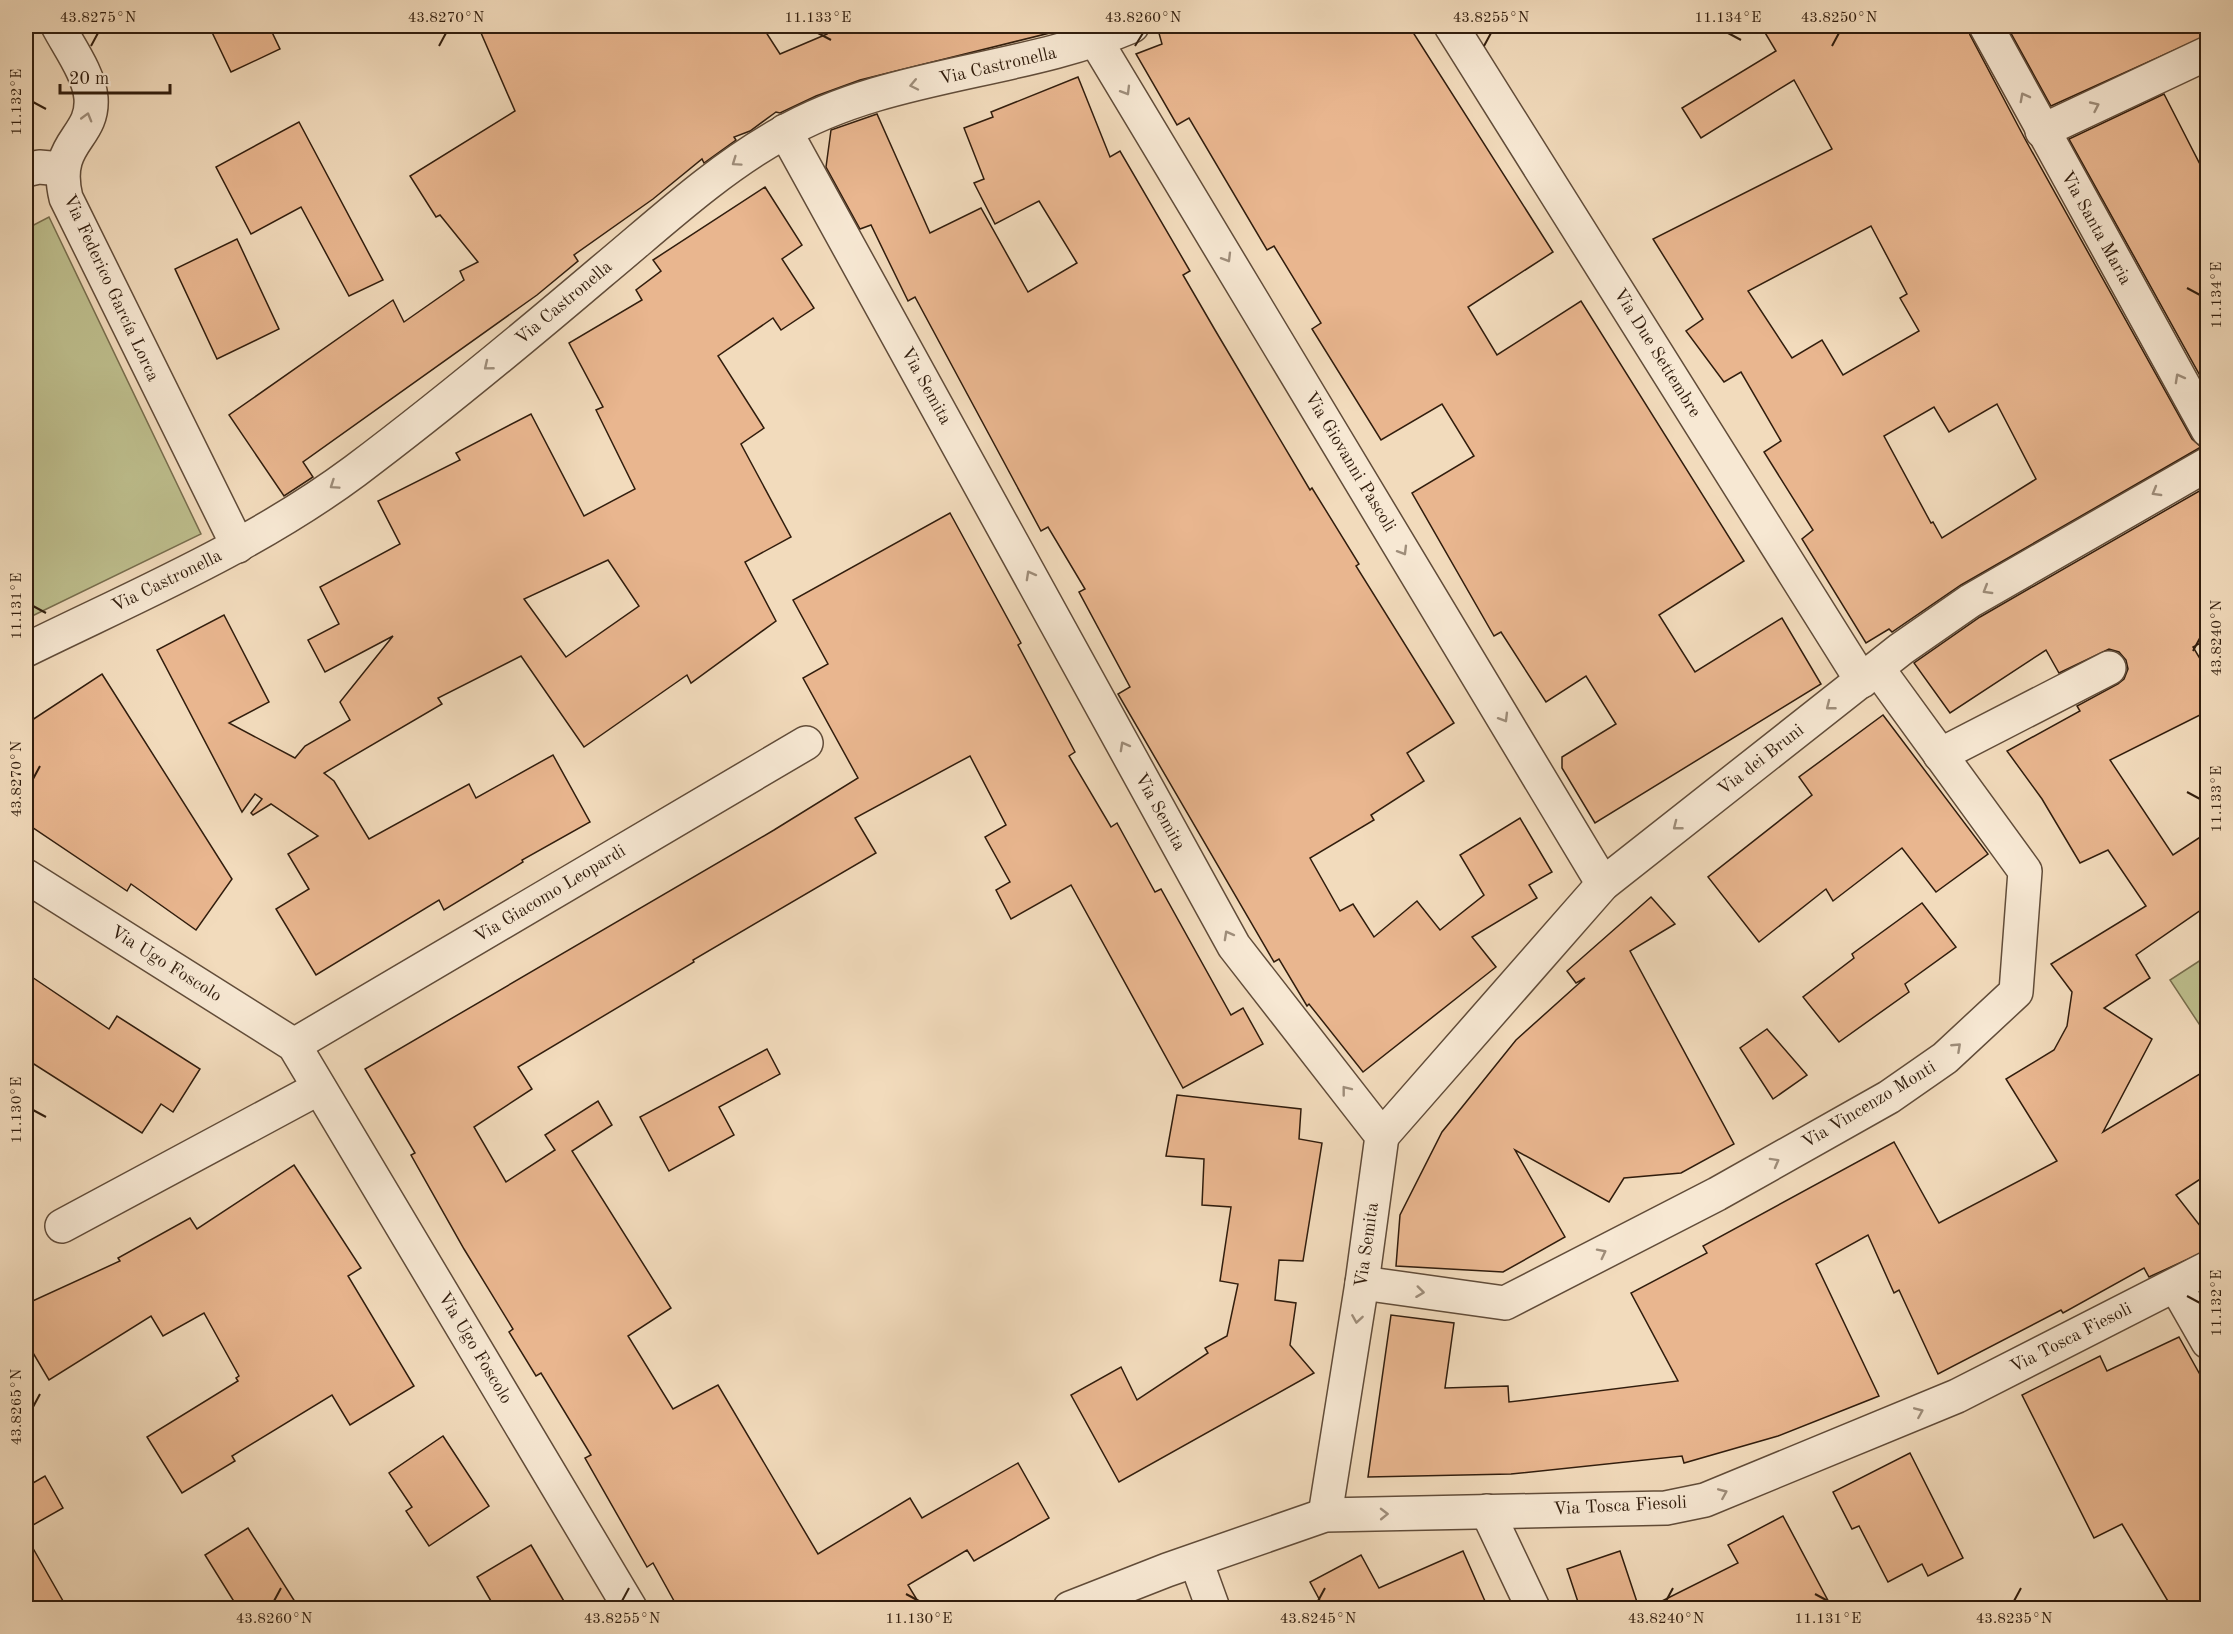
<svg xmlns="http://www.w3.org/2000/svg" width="2233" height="1634" font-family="'Old Standard TT',serif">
  <rect width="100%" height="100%" fill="#f2dbbc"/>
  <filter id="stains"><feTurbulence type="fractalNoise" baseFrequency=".00333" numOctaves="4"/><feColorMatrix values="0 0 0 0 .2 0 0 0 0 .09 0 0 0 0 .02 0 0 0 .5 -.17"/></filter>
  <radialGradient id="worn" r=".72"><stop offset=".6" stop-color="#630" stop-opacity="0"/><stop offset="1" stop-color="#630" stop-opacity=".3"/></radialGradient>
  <!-- green -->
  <g fill="#bebf8e" stroke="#786e4e" stroke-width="1.5">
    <polygon points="49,217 201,534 26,619 26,229"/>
    <polygon points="2207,956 2207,1036 2170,980"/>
  </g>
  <!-- building -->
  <g fill="#e9b68f" stroke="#311d0d" stroke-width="1.5" fill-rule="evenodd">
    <polygon points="209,26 269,26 280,49 231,72"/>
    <polygon points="478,26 762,26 780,54 827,34 824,26 1078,26 860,80 816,96 780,113 776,112 750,131 734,137 736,140 704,163 702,159 653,199 574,255 578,261 537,295 303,462 313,477 284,496 229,415 393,300 404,322 464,280 460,271 478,262 440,215 436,217 410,176 515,111"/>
    <polygon points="1157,26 1409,26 1553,252 1468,307 1497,355 1581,301 1744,561 1659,615 1695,672 1782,618 1821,684 1595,823 1562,768 1562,757 1616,724 1586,676 1546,702 1501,632 1494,636 1412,493 1474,456 1442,404 1381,440 1312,329 1321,323 1274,246 1267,250 1189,118 1177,125 1136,54 1162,44"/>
    <path d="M1761,26H1967L1970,35L2025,139L2192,439L2201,447L1961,585L1892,632L1889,629L1866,643L1802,539L1813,530L1764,452L1781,441L1741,372L1724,382L1686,331L1703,319L1653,239L1832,149L1794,80L1701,138L1682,108L1776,51ZM1871,226L1907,294L1900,298L1919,331L1843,375L1822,340L1792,358L1748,291ZM1997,404L2036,479L1942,538L1933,522L1931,523L1884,436L1934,407L1949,432Z"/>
    <polygon points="2007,26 2208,26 2208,35 2051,106"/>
    <polygon points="1078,77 1110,157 1120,151 1190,271 1183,275 1215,330 1310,490 1312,488 1359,564 1356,566 1454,723 1407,753 1424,781 1371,815 1374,820 1310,858 1340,911 1353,904 1374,937 1417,901 1440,930 1484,895 1460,855 1520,818 1552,872 1529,885 1537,898 1472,937 1496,967 1363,1072 1309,1004 1307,1006 1279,959 1274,962 1118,694 1130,687 1079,592 1085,589 1048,527 1041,531 915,297 908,301 871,225 860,229 826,167 831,130 877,114 930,233 981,208 1028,292 1077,263 1039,201 995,224 974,183 984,179 964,128 993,117 991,112"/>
    <polygon points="2164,94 2208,180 2208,390 2069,139"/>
    <polygon points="299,122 383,280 349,296 301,207 251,234 216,167"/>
    <path d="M765,187L802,245L782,259L814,308L781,330L773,318L718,356L764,428L741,444L791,537L745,562L776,621L691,683L687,675L584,747L521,656L438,698L442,704L324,773L334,781L369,839L469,784L476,798L553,755L590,822L522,860L523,862L444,910L439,900L316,975L276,909L309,889L288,854L318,836L271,804L253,815L251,813L262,799L255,794L242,812L157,650L224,615L269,702L229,723L295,758L305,746L350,720L340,702L393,636L325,672L308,640L339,624L320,587L400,544L378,501L460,460L456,453L531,414L584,516L635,489L596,410L603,407L569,343L642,300L636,290L661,271L653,260ZM608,560L639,606L566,657L524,599Z"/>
    <polygon points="237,239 279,329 217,359 175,269"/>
    <polygon points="2208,486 2208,639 2193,647 2208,672 2208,711 2110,760 2173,855 2208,832 2208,905 2136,955 2150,978 2104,1008 2152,1039 2103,1132 2208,1069 2208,1174 2176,1195 2208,1236 2208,1250 2149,1277 2144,1268 2063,1313 2061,1310 1938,1374 1899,1290 1894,1293 1868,1235 1816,1264 1879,1396 1778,1436 1684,1463 1682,1456 1511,1474 1368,1477 1391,1315 1454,1323 1445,1388 1508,1386 1509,1402 1678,1381 1631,1293 1707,1253 1703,1246 1894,1142 1939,1223 2057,1161 2006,1079 2054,1050 2067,1026 2072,992 2051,964 2146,906 2108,850 2080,863 2042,799 2007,751 2080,711 2077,706 2118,684 2124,679 2128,669 2126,660 2119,652 2109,649 2059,673 2046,650 1950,713 1914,663 1980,617"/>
    <polygon points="950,513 1021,643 1018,645 1075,752 1069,756 1111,827 1117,823 1155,892 1161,889 1231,1015 1243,1008 1263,1044 1183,1088 1071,885 1011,919 996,890 1010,882 985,837 1006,825 970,756 855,818 876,853 693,960 694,962 518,1067 532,1089 474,1127 506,1182 555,1150 545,1135 598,1101 612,1125 572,1151 671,1308 628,1336 673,1409 718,1385 818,1554 910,1498 922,1518 1018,1463 1049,1518 974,1561 967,1550 908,1585 922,1608 678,1608 653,1563 647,1567 585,1458 591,1455 541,1373 536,1376 509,1332 513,1329 464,1249 411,1155 415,1153 365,1069 774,830 858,778 803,678 828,664 793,600"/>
    <polygon points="102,674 232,879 196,930 131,884 127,891 26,823 26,724"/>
    <polygon points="1883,715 1988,854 1936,892 1902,848 1833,901 1826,889 1759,942 1708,877 1812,795 1799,777"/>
    <polygon points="1651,897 1675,924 1630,951 1734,1144 1681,1173 1624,1178 1609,1202 1515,1150 1565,1237 1503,1272 1396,1266 1400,1215 1442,1132 1516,1040 1585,978 1576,983 1567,971"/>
    <polygon points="1922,903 1956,947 1905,984 1909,992 1839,1042 1803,997 1854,958 1852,954"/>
    <polygon points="26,973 109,1029 117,1016 200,1069 173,1112 161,1104 142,1133 26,1059"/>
    <polygon points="1767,1029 1807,1075 1773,1099 1740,1048"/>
    <polygon points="767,1049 780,1074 719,1107 734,1135 669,1171 640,1117"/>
    <polygon points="1177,1095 1301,1109 1299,1139 1322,1143 1303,1261 1279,1260 1275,1300 1296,1303 1290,1345 1314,1373 1119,1482 1071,1395 1121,1367 1137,1400 1208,1353 1205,1348 1227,1336 1238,1284 1220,1281 1231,1207 1202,1205 1204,1159 1166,1156"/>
    <polygon points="294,1165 361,1268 348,1276 414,1386 350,1425 332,1395 232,1456 235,1461 182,1493 147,1437 238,1381 236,1378 239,1376 204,1313 163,1336 151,1316 49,1380 26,1341 26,1304 120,1261 118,1258 190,1218 197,1229"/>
    <polygon points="2179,1337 2208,1389 2208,1608 2172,1608 2122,1524 2094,1538 2022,1395 2100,1356 2107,1371"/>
    <polygon points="443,1436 489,1506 429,1546 406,1511 412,1507 389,1473"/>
    <polygon points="1910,1453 1963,1558 1928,1576 1922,1564 1888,1582 1859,1526 1852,1529 1833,1492"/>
    <polygon points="45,1476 63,1508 26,1529 26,1487"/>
    <polygon points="1783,1516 1832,1608 1648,1608 1738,1563 1728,1545"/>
    <polygon points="248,1528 299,1608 238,1608 205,1555"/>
    <polygon points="26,1536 67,1608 26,1608"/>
    <polygon points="531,1545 568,1608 495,1608 477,1577"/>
    <polygon points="1463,1551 1488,1608 1324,1608 1310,1582 1361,1555 1379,1588"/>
    <polygon points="1620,1551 1639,1608 1580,1608 1567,1569"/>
  </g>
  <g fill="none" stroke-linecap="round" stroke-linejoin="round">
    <defs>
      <g id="minor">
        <path d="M58,26C69,47 89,74 91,98C94,139 52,141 66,198L238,546"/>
        <polyline points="1451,26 1862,681"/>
        <polyline points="1986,26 2208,430"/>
        <polyline points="1096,41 1603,884"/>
        <polyline points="785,131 1234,946 1382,1136 1362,1283 1325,1515"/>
        <polyline points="2042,131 2208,53"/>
        <polyline points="26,170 39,167 62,169"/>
        <path d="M26,650C138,595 254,546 355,471C439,408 521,340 601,272C659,224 715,171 781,134C888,72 1019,74 1132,26"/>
        <polyline points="1940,755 2109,668"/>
        <polyline points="26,876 294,1045 630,1608"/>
        <polyline points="294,1045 806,743"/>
        <polyline points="1382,1136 1603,884 1901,649 1970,601 2208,464"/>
        <polyline points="62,1226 319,1088"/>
        <polyline points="1362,1283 1505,1303 1717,1194 1889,1097 1945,1058 2016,992 2025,871 1878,669"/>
        <polyline points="2176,1286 2208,1342"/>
        <polyline points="1487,1511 1533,1608"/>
        <polyline points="1196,1561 1213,1608"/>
        <polyline points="1070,1608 1167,1570 1325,1515 1666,1508 1705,1500 1957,1396 2208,1268"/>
      </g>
    </defs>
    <!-- minor casing -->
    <use href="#minor" stroke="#614c39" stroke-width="36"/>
    <!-- minor -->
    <use href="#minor" stroke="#f7e8d3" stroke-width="33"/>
  </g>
  <!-- one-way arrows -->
  <defs><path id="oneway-chevron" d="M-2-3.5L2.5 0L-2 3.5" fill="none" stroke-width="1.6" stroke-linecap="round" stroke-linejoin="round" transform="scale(1.5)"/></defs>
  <g stroke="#9e8d7a">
    <use href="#oneway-chevron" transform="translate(914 85) rotate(168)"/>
    <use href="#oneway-chevron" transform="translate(1126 91) rotate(59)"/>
    <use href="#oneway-chevron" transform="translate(2024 97) rotate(-118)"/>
    <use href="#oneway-chevron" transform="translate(2095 106) rotate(-25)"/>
    <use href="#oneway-chevron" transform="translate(87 117) rotate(-74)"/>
    <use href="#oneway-chevron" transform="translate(736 162) rotate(145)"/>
    <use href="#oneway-chevron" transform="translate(1227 258) rotate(59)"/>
    <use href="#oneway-chevron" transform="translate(488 366) rotate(141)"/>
    <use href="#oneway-chevron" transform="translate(2179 378) rotate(-119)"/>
    <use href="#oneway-chevron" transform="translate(334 485) rotate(146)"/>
    <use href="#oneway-chevron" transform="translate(2156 492) rotate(150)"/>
    <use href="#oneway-chevron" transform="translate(1403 551) rotate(59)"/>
    <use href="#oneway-chevron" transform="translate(1030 575) rotate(-119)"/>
    <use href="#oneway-chevron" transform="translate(1987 590) rotate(149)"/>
    <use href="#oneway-chevron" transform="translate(1830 706) rotate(142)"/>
    <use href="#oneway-chevron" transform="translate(1504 718) rotate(59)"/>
    <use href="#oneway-chevron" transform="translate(1124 746) rotate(-119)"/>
    <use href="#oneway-chevron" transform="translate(1677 826) rotate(142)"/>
    <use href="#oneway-chevron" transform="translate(1228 935) rotate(-119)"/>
    <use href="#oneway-chevron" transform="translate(1957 1047) rotate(-43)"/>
    <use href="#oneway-chevron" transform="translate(1346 1090) rotate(-128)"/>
    <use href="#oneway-chevron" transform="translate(1775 1162) rotate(-29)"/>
    <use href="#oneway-chevron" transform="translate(1602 1253) rotate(-27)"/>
    <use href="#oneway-chevron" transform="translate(1420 1292) rotate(7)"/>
    <use href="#oneway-chevron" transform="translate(1357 1319) rotate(99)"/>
    <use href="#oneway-chevron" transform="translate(1919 1412) rotate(-23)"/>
    <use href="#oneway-chevron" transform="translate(1723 1493) rotate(-23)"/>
    <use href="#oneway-chevron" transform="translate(1384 1514) rotate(-1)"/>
  </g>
  <!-- ticks -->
  <path fill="none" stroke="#311d0d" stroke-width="2" d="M818,33L831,40M1728,33L1741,40M91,46L98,33M439,46L446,33M1135,46L1143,33M1484,46L1491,33M1832,46L1839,33M33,102L46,109M2187,288L2200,295M33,606L46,613M2193,651L2200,638M33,779L40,766M2187,792L2200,799M33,1110L46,1117M2187,1296L2200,1303M33,1407L40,1394M906,1594L919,1601M1815,1594L1828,1601M274,1601L281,1588M622,1601L629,1588M1318,1601L1325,1588M1666,1601L1673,1588M2014,1601L2021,1588"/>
  <g text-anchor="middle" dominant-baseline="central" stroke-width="6" stroke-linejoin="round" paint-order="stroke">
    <!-- street labels -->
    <g font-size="18" fill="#311d0d" stroke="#f7e8d3">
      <text transform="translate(998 66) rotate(-13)">Via Castronella</text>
      <text transform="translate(2096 228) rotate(61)">Via Santa Maria</text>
      <text transform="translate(111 288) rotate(65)">Via Federico García Lorca</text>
      <text transform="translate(564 303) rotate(-40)">Via Castronella</text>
      <text transform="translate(1657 353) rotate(58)">Via Due Settembre</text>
      <text transform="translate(926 386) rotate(61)">Via Semita</text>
      <text transform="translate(1350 462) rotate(59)">Via Giovanni Pascoli</text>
      <text transform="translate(167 581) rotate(-26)">Via Castronella</text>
      <text transform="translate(1761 760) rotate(-38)">Via dei Bruni</text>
      <text transform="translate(1160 812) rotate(61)">Via Semita</text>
      <text transform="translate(550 894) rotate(-31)">Via Giacomo Leopardi</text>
      <text transform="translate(166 964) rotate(32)">Via Ugo Foscolo</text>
      <text transform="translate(1869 1105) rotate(-31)">Via Vincenzo Monti</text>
      <text transform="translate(1367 1245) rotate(-82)">Via Semita</text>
      <text transform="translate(2071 1338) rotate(-27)">Via Tosca Fiesoli</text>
      <text transform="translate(475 1348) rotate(59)">Via Ugo Foscolo</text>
      <text transform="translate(1620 1506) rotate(-3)">Via Tosca Fiesoli</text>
    </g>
  </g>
  <!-- margin -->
  <rect width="2233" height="1634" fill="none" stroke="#f2dbbc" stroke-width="66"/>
  <!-- scale -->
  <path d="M60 84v9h110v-9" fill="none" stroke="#311d0d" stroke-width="3"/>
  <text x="69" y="84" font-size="18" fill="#311d0d" stroke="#f7e8d3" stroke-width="4.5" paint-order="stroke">20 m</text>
  <rect x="33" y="33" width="2167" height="1568" fill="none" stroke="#311d0d" stroke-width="2"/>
  <g font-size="15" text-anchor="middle" fill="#311d0d">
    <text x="98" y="22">43.8275°N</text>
    <text x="446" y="22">43.8270°N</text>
    <text x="818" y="22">11.133°E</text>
    <text x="1143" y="22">43.8260°N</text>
    <text x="1491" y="22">43.8255°N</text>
    <text x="1728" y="22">11.134°E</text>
    <text x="1839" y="22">43.8250°N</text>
    <text transform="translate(16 102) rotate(-90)" y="5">11.132°E</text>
    <text transform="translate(2216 295) rotate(-90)" y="5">11.134°E</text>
    <text transform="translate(16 606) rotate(-90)" y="5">11.131°E</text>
    <text transform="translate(2216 638) rotate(-90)" y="5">43.8240°N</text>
    <text transform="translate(16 779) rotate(-90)" y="5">43.8270°N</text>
    <text transform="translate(2216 799) rotate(-90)" y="5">11.133°E</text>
    <text transform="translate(16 1110) rotate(-90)" y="5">11.130°E</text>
    <text transform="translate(2216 1303) rotate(-90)" y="5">11.132°E</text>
    <text transform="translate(16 1407) rotate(-90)" y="5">43.8265°N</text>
    <text x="274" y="1623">43.8260°N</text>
    <text x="622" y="1623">43.8255°N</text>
    <text x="919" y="1623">11.130°E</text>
    <text x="1318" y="1623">43.8245°N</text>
    <text x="1666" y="1623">43.8240°N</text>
    <text x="1828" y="1623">11.131°E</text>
    <text x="2014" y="1623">43.8235°N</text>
  </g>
  <rect width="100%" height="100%" filter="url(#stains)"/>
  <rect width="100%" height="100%" fill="url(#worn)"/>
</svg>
